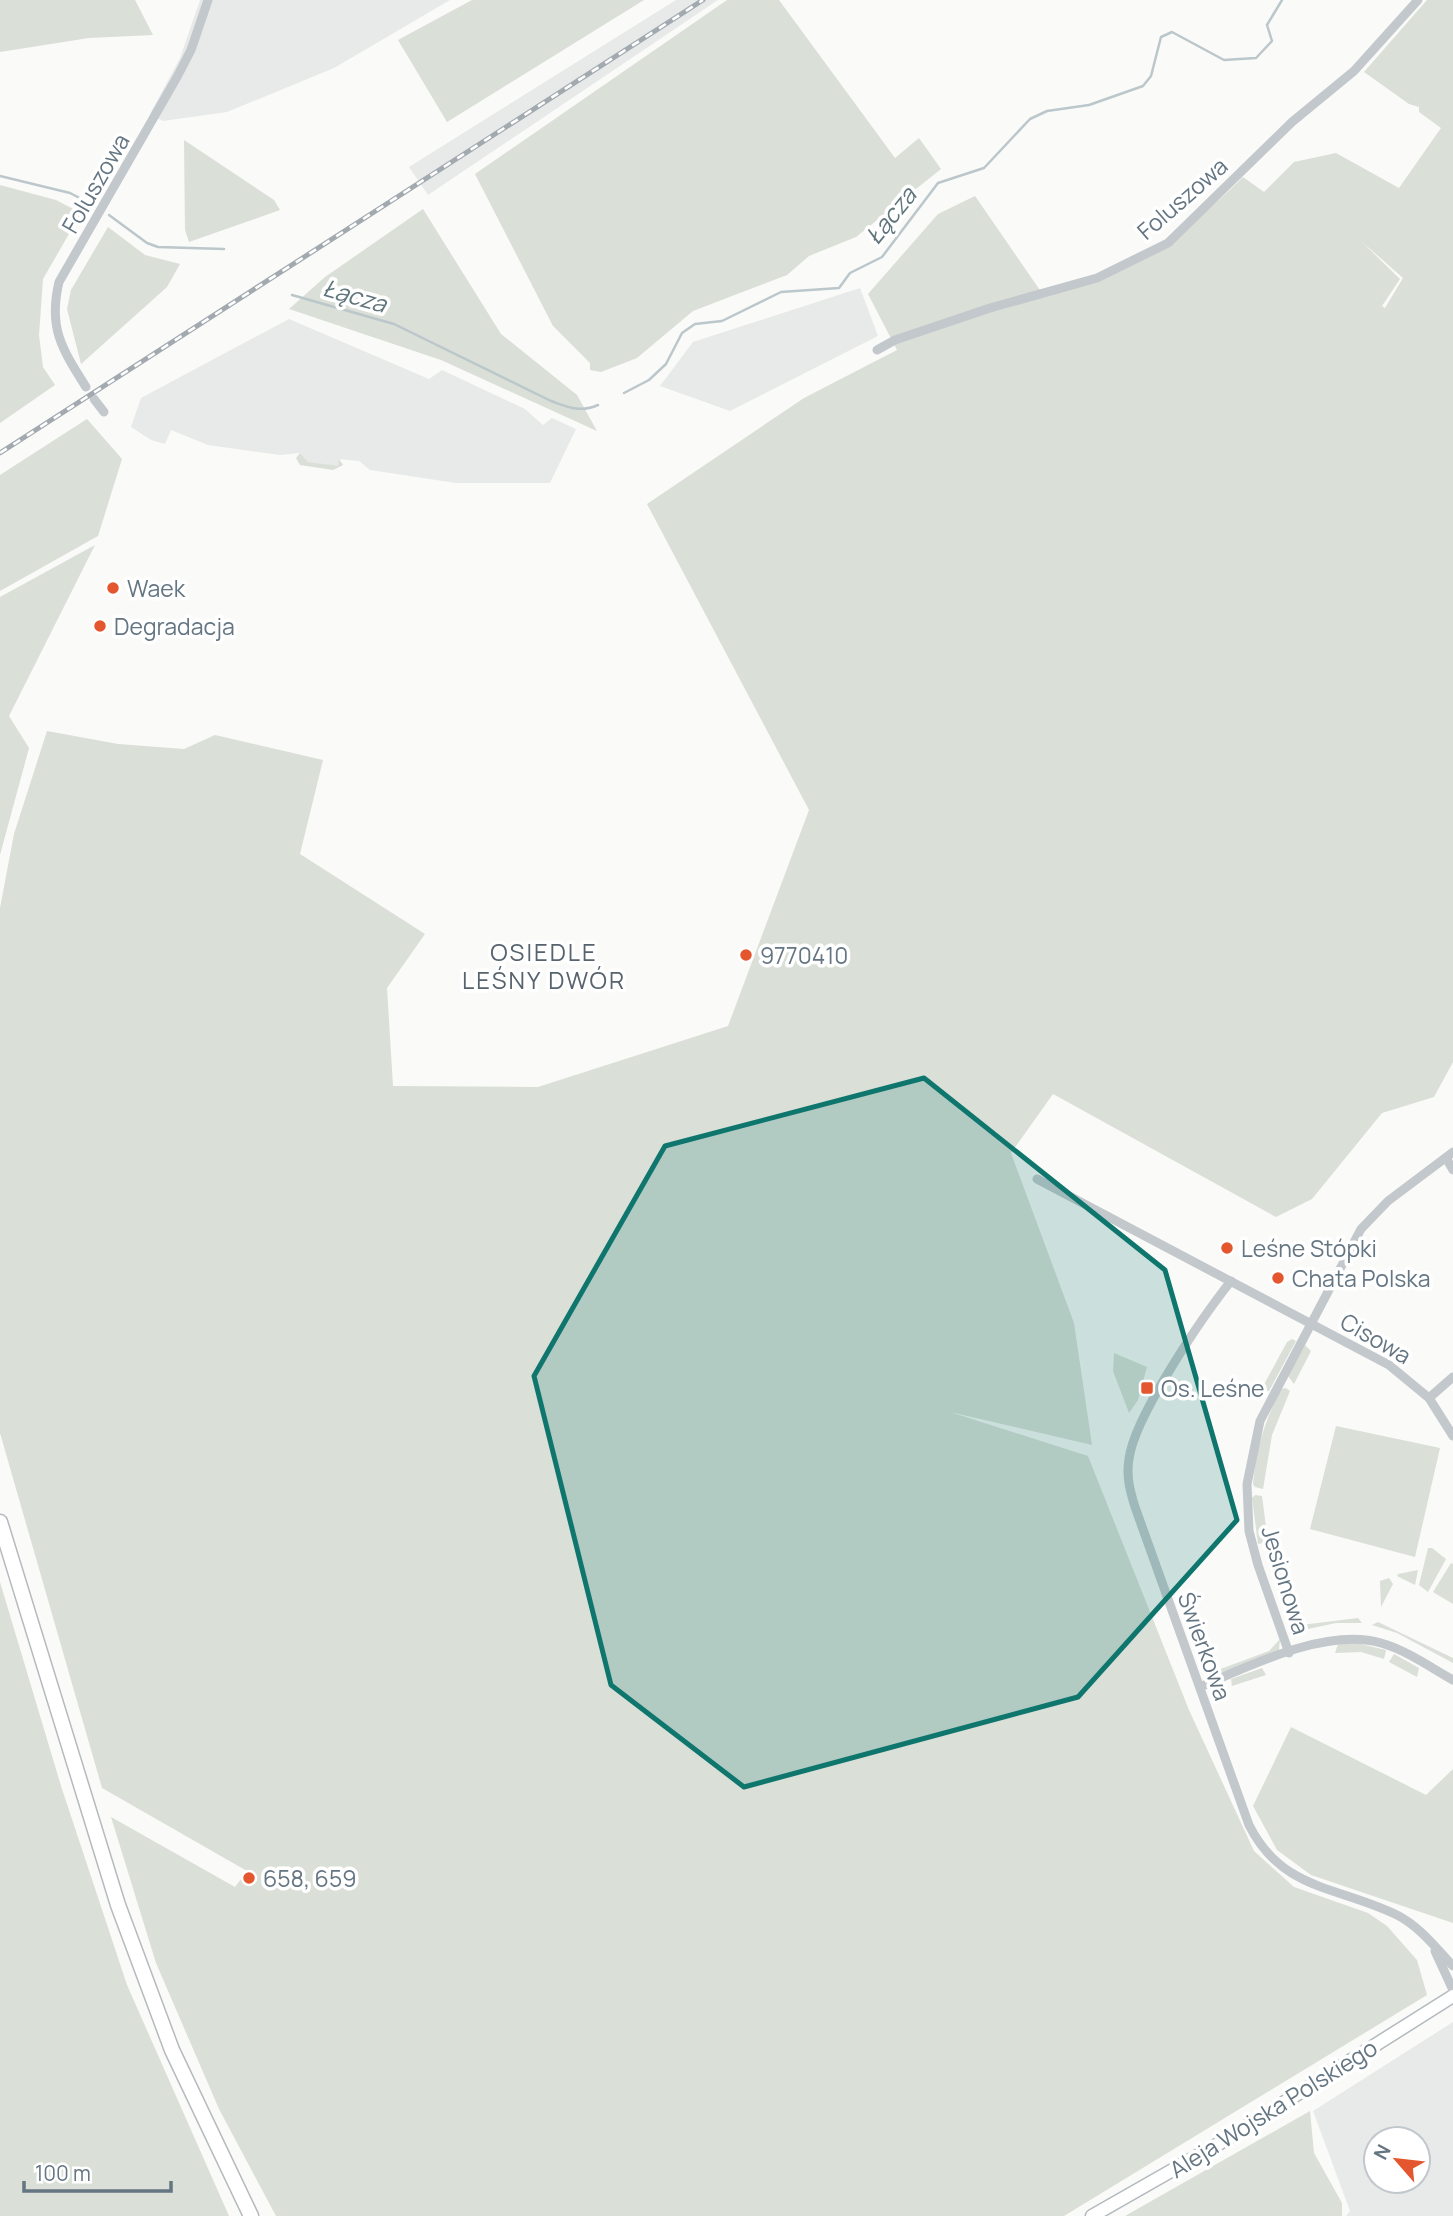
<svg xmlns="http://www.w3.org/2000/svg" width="1453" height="2216" font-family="Manrope,sans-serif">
  <rect width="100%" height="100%" fill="#fafaf8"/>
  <!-- built -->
  <g fill="#e8e9e9" fill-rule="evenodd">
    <polygon points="200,0 450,0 334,68 227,112 163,121 150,114 180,58"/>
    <polygon points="676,0 718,0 428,195 409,167"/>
    <polygon points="860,288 878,336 730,411 660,386 693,342"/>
    <polygon points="289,319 429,379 442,370 525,409 543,425 552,418 576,429 550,483 456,483 370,470 359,461 339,459 339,467 308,462 300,453 280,455 208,445 171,430 165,444 151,440 131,427 141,398"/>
    <path d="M1453,2022V2216H1346L1350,2211L1313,2111ZM1376,2139H1418V2181H1376Z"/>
  </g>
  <!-- green -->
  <g fill="#dadfd7" fill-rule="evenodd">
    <polygon points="0,0 135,0 153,35 89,38 0,52"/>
    <polygon points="472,0 644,0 447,122 398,40"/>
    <polygon points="727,0 779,0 895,158 919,138 941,169 856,237 809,256 787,275 693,311 637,358 601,372 590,370 590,363 553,326 475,174"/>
    <path d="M1427,0H1453V1062L1434,1097L1382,1113L1312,1199L1276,1217L1053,1094L1011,1153L1074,1323L1092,1445L950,1412L1088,1456L1189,1710L1254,1851L1294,1887L1368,1913L1387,1926L1417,1960L1427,1995L1064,2216H276L219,2109L156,1963L111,1817L235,1887L247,1871L102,1788L0,1433V908L14,834L47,731L118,744L184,749L215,735L323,760L300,854L425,934L387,988L393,1086L538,1087L728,1026L809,810L647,504L804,398L897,350L868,294L938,214L975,196L1044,296C1124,277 1186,234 1243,177L1264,192L1294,162L1336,153L1399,188L1441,128L1419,112V107L1409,104L1364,72ZM1361,241L1403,278L1385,308L1382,306L1400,279Z"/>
    <polygon points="184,140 274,200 280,210 189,242 185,230"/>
    <polygon points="0,185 56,200 81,213 43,279 39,335 43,367 55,385 0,423"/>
    <polygon points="423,209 501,334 577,395 597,431 441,360 289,309 325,277"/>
    <polygon points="108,227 145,255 180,264 167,287 81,364 67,309 71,290"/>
    <polygon points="87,419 122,459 98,536 0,591 0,475"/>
    <polygon points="300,453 308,462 338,466 339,459 343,465 333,470 300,465 296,458"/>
    <polygon points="95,545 9,716 29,748 0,855 0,597"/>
    <polygon points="1292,1339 1296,1341 1269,1391 1261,1390 1287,1342"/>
    <polygon points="1305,1345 1311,1351 1294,1384 1288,1376"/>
    <polygon points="1114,1353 1147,1367 1138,1400 1129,1413 1113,1371"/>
    <path d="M1286,1388L1290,1391L1272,1435L1263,1489L1255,1487L1253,1484C1256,1449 1265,1420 1281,1389Z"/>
    <polygon points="1336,1426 1440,1448 1415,1557 1310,1529"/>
    <polygon points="1255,1495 1262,1496 1268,1542 1258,1544 1252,1498"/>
    <polygon points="1428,1548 1432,1548 1446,1559 1428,1592 1419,1585"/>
    <polygon points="1282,1554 1284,1559 1279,1561 1301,1625 1358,1618 1362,1623 1336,1623 1303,1630 1275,1556"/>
    <polygon points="1451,1563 1453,1564 1453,1604 1433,1592"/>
    <polygon points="1418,1570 1415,1585 1397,1576 1398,1574"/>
    <polygon points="1389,1578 1393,1584 1381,1607 1380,1581"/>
    <polygon points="0,1582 61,1786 127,1985 229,2216 0,2216"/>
    <polygon points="1378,1622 1453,1658 1453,1663 1397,1633 1372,1625"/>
    <polygon points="1280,1639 1279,1650 1274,1654 1213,1676 1218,1670 1269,1651"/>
    <polygon points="1352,1642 1386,1650 1384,1659 1361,1652 1335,1653 1338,1644"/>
    <polygon points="1394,1654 1419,1668 1417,1677 1389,1662"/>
    <polygon points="1262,1668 1266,1675 1232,1686 1231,1679"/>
    <polygon points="1291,1727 1426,1795 1453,1769 1453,1923 1311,1875 1277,1850 1253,1806"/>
    <polygon points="1310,2111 1314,2153 1342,2203 1342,2216 1125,2216"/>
  </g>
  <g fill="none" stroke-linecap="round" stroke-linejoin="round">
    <!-- stream -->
    <g stroke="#bbc7cb" stroke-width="2.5">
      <polyline points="0,176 70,193 95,206"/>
      <polyline points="109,215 147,243 158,247 224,249"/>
      <path d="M292,295L394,324L551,401C568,407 580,413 598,405"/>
      <polyline points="624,393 649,380 666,364 682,333 695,324 722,321 781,292 839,288 850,273 882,257 938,183 984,168 1030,119 1047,111 1089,105 1143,86 1151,76 1161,37 1172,32 1224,60 1256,58 1272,41 1267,25 1282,0"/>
    </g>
    <defs>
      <polyline id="secondary" points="1092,2216 1220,2143 1453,1996"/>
      <polyline id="primary" points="0,1522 118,1905 172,2050 251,2216"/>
    </defs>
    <!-- secondary casing -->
    <use href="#secondary" stroke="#b3babf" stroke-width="15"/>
    <!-- primary casing -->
    <use href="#primary" stroke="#b5babe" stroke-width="17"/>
    <!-- street -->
    <g stroke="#c3c8cc" stroke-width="9">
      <polyline points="877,350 895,340 990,308 1097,278 1168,243 1292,122 1354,71 1418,0"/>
      <path d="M86,387C62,349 48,328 59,282L177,77L191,50L208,0"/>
      <polyline points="94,399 104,412"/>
      <polyline points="1446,1158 1453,1170"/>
      <polyline points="1037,1179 1389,1365 1429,1398 1453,1436"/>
      <path d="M1231,1281C1203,1316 1134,1417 1129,1459C1126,1476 1130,1491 1135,1507L1249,1825C1282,1891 1338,1886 1397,1915C1419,1926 1436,1948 1453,1966"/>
      <polyline points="1429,1398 1453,1377"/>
      <polyline points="1289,1653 1258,1565 1249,1531 1247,1484 1260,1421 1361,1229 1388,1201 1453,1152"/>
      <path d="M1200,1687C1249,1666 1327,1627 1381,1643C1406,1650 1430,1667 1453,1680"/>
      <polyline points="1435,1951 1453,1990"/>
    </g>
    <!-- secondary -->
    <use href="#secondary" stroke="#fff" stroke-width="12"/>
    <!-- primary -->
    <use href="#primary" stroke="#fff" stroke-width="14"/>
    <defs>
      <polyline id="rail" points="0,453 703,0"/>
    </defs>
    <!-- rail casing -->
    <use href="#rail" stroke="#a2aab0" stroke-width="5"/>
    <!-- rail -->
    <use href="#rail" stroke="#fff" stroke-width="2.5" stroke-dasharray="8" stroke-linecap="butt"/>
  </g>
  <!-- marked area -->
  <path fill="#0f766e" fill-opacity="0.2" stroke="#0f766e" stroke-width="5" stroke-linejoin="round" d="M924,1078L1165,1270L1237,1520L1078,1697L744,1787L611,1685L534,1376L665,1146Z"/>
  <!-- markers -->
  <g fill="#e4572e" stroke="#fff" stroke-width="2.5">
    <circle cx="113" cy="588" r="7"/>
    <circle cx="100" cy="626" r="7"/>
    <circle cx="746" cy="955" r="7"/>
    <circle cx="1227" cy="1248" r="7"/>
    <circle cx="1278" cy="1278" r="7"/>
    <rect x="1140" y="1381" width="14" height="14" rx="3.5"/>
    <circle cx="249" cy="1878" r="7"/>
  </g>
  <g text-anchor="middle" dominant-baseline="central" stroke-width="7" stroke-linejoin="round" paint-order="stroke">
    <!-- street labels -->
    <g font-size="23" fill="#657683" stroke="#fff">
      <text transform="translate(95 183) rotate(-60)">Foluszowa</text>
      <text transform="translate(1182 198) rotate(-41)">Foluszowa</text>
      <text transform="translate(1376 1338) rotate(30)">Cisowa</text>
      <text transform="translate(1286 1580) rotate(73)">Jesionowa</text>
      <text transform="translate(1205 1646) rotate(70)">Świerkowa</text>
      <text transform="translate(1273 2108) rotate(-32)">Aleja Wojska Polskiego</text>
    </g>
    <!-- poi labels -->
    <g font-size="23" fill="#657683" stroke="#fff" text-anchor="start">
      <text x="127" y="588">Waek</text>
      <text x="114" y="626">Degradacja</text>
      <text x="760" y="955">9770410</text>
      <text x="1241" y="1248">Leśne Stópki</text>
      <text x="1292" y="1278">Chata Polska</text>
      <text x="1161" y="1388">Os. Leśne</text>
      <text x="263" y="1878">658, 659</text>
    </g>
    <!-- water labels -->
    <g font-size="24" font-style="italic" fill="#60757c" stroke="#fff">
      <text transform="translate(890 215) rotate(-51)">Łącza</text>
      <text transform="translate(355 295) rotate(16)">Łącza</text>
    </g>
    <!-- neighbourhood labels -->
    <g font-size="24" letter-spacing="2" fill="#57646e" stroke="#fff">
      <text x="544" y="951">OSIEDLE<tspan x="544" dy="28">LEŚNY DWÓR</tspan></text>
    </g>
  </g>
  <!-- north arrow -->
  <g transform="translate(1397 2160) rotate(298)"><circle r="33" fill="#ffffff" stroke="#c1c8cd" stroke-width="2"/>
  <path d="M0-5L12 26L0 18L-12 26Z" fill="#e4572e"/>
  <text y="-10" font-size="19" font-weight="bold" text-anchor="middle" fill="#657683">N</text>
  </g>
  <!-- scale -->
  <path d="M24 2181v10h147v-10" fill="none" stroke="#657683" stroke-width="3.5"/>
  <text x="35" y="2181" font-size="21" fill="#657683" stroke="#ffffff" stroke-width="5" paint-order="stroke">100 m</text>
</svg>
